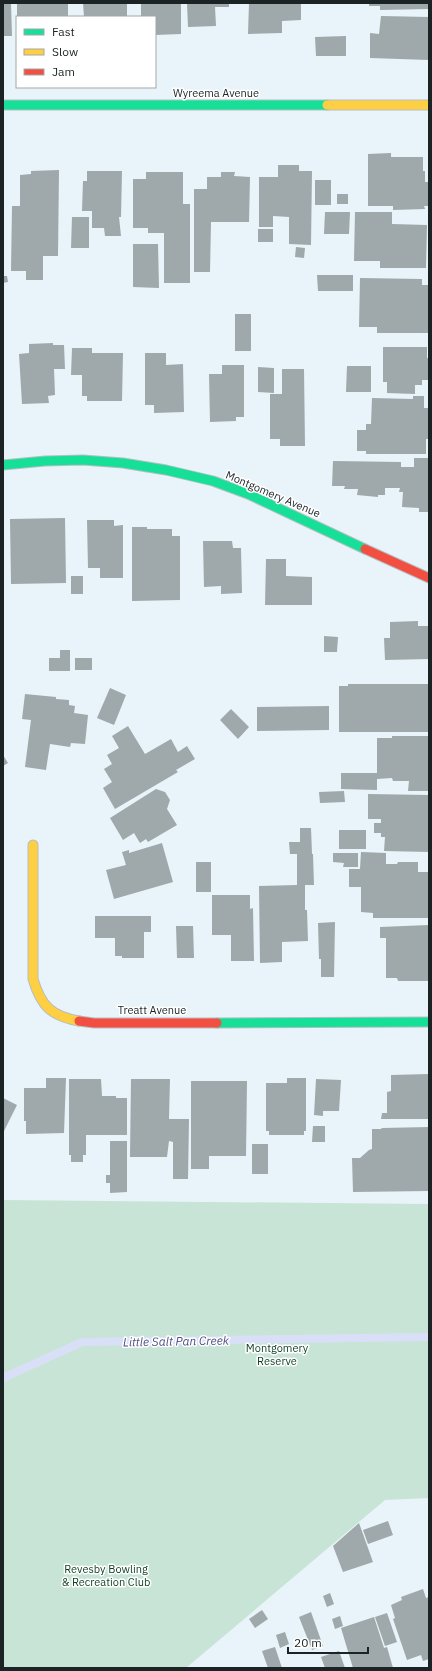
<svg xmlns="http://www.w3.org/2000/svg" width="432" height="1671" font-family="'IBM Plex Sans',sans-serif">
  <rect width="100%" height="100%" fill="#e8f4f9"/>
  <!-- green -->
  <polygon fill="#c8e4d6" points="3,1200 429,1204 429,1498 385,1500 186,1668 3,1668"/>
  <g fill="none" stroke-linecap="round" stroke-linejoin="round">
    <!-- stream -->
    <polyline stroke="#dadff8" stroke-width="8" points="3,1378 82,1342 429,1337"/>
  </g>
  <!-- building -->
  <g fill="#9fa8aa">
    <polygon points="3,3 11,3 12,36 3,36"/>
    <rect x="17" y="3" width="51" height="14"/>
    <polygon points="83,3 127,3 127,17 84,17"/>
    <polygon points="141,3 181,3 181,34 155,35 155,17 141,17"/>
    <polygon points="187,3 229,3 229,7 215,7 216,26 188,27"/>
    <polygon points="249,3 301,3 301,20 282,21 282,33 248,34"/>
    <polygon points="369,3 429,3 429,9 380,10 380,6 369,6"/>
    <polygon points="381,16 429,17 429,60 370,58 370,33 379,34"/>
    <polygon points="346,36 346,56 316,56 315,37"/>
    <polygon points="391,153 391,157 423,157 423,171 425,171 425,182 429,182 429,206 424,206 425,209 393,210 393,206 368,206 368,154"/>
    <polygon points="278,165 299,165 299,171 312,171 311,245 289,244 289,217 273,216 273,227 259,227 259,177 278,177"/>
    <polygon points="59,170 58,256 43,256 43,280 26,280 26,271 11,271 12,206 20,206 20,175 31,174 31,171"/>
    <polygon points="87,171 122,171 121,217 119,217 121,236 105,236 104,228 92,228 92,211 82,211 83,181 87,181"/>
    <polygon points="146,172 183,172 183,204 190,204 190,283 164,283 164,233 148,233 148,228 133,228 133,179 146,179"/>
    <polygon points="221,172 235,172 234,176 250,177 249,222 211,222 210,272 194,272 194,189 207,189 207,177 221,177"/>
    <rect x="315" y="180" width="16" height="25"/>
    <rect x="337" y="194" width="11" height="10"/>
    <polygon points="325,212 350,212 349,234 324,234"/>
    <polygon points="355,212 392,212 392,224 427,225 426,268 380,268 380,261 354,261"/>
    <polygon points="72,217 89,217 89,248 71,248"/>
    <rect x="258" y="229" width="15" height="13"/>
    <polygon points="133,244 158,244 159,288 133,287"/>
    <polygon points="296,247 305,248 304,258 295,257"/>
    <polygon points="317,275 353,275 353,291 318,291"/>
    <polygon points="3,276 7,276 8,282 3,283"/>
    <polygon points="360,278 422,279 422,285 429,285 429,333 377,333 377,327 359,327"/>
    <rect x="235" y="314" width="16" height="37"/>
    <polygon points="53,343 53,345 64,345 65,369 54,369 55,395 48,396 49,403 22,404 19,354 29,353 29,344"/>
    <polygon points="383,347 427,347 427,358 429,358 429,380 422,380 422,385 415,385 415,394 387,393 387,382 383,382"/>
    <polygon points="72,348 92,348 92,353 123,353 122,401 87,401 87,396 82,396 82,375 71,375"/>
    <polygon points="145,353 166,353 166,365 183,364 184,412 154,413 154,405 145,405"/>
    <polygon points="222,365 244,365 244,417 236,417 236,421 210,422 209,374 222,374"/>
    <polygon points="347,366 371,366 371,392 346,392"/>
    <polygon points="258,367 274,368 274,393 258,392"/>
    <polygon points="282,369 304,369 305,446 280,446 280,439 270,439 270,394 282,394"/>
    <polygon points="413,396 424,396 424,408 429,408 429,439 426,439 426,454 366,454 366,451 357,451 357,430 366,430 366,424 371,424 372,398 413,399"/>
    <polygon points="414,458 429,458 429,512 419,512 419,508 402,507 403,492 399,492 400,488 385,488 385,495 378,495 378,497 357,495 358,489 344,489 345,486 332,486 333,461 401,462 401,467 414,467"/>
    <polygon points="65,518 66,583 11,584 10,519"/>
    <polygon points="87,520 114,520 114,526 123,525 123,578 100,578 100,568 88,568"/>
    <polygon points="132,527 147,527 147,529 172,529 172,536 180,536 180,600 132,601"/>
    <polygon points="203,541 232,541 233,548 241,548 242,593 221,594 221,586 204,587"/>
    <polygon points="266,559 286,559 286,576 312,577 312,605 265,605"/>
    <rect x="71" y="576" width="12" height="18"/>
    <polygon points="418,621 418,626 429,626 429,659 385,660 384,638 390,638 390,622"/>
    <polygon points="324,636 338,637 337,652 324,652"/>
    <polygon points="60,650 70,650 70,671 49,671 49,658 60,658"/>
    <rect x="75" y="658" width="17" height="12"/>
    <polygon points="348,684 429,684 428,732 339,732 339,686 348,686"/>
    <polygon points="110,688 126,695 114,725 97,718"/>
    <polygon points="25,694 56,697 56,699 69,700 69,705 75,706 74,713 88,715 85,744 71,743 70,747 50,744 46,770 25,767 31,720 22,719"/>
    <polygon points="329,706 329,730 257,731 257,707"/>
    <polygon points="231,709 249,727 238,739 220,720"/>
    <polygon points="128,726 145,754 171,739 178,752 187,746 195,759 176,770 178,772 115,809 103,788 112,782 104,769 112,764 107,755 119,748 112,736"/>
    <polygon points="392,736 429,736 429,791 408,791 409,781 393,781 392,778 377,779 377,790 341,789 341,773 377,773 377,738 392,738"/>
    <polygon points="3,755 8,763 3,766"/>
    <polygon points="156,789 165,792 170,800 167,809 177,825 148,842 146,839 140,843 134,833 123,840 110,818"/>
    <polygon points="344,791 345,802 320,803 319,792"/>
    <polygon points="368,794 429,795 429,852 384,851 385,837 381,837 381,833 374,833 374,823 381,823 381,819 368,819"/>
    <polygon points="300,828 311,828 312,854 313,854 314,885 305,885 305,910 307,910 308,941 282,942 282,962 260,963 259,886 297,885 297,854 290,854 289,842 300,842"/>
    <rect x="339" y="830" width="27" height="19"/>
    <polygon points="162,843 173,882 114,899 106,870 126,865 122,852 129,850 129,853"/>
    <polygon points="361,852 386,853 386,864 397,864 398,862 418,862 418,872 429,872 429,918 373,918 373,913 361,912 361,887 349,887 349,869 360,869"/>
    <polygon points="333,853 358,853 358,867 343,867 344,863 333,862"/>
    <rect x="196" y="862" width="15" height="30"/>
    <polygon points="212,895 250,895 250,909 253,908 254,961 231,961 231,935 212,935"/>
    <polygon points="95,916 151,916 151,932 144,932 144,958 122,958 122,956 115,956 115,938 95,938"/>
    <polygon points="335,922 334,977 321,977 321,959 319,959 318,923"/>
    <polygon points="429,925 429,981 398,981 397,978 386,978 386,938 380,938 380,927"/>
    <polygon points="176,926 193,926 194,958 177,958"/>
    <polygon points="429,1074 428,1119 381,1119 382,1113 387,1113 387,1092 391,1091 391,1075"/>
    <polygon points="46,1078 66,1078 64,1133 26,1134 26,1121 24,1121 24,1088 46,1088"/>
    <polygon points="287,1078 306,1078 306,1131 304,1131 304,1135 269,1135 269,1131 266,1131 266,1083 287,1083"/>
    <polygon points="69,1079 101,1079 102,1096 116,1096 116,1098 127,1098 127,1135 86,1135 86,1155 83,1155 83,1162 71,1162 71,1155 69,1155"/>
    <polygon points="131,1079 170,1079 169,1119 189,1119 188,1179 173,1179 173,1142 169,1141 167,1157 130,1157"/>
    <polygon points="316,1079 341,1080 339,1111 323,1111 323,1116 314,1115"/>
    <polygon points="191,1081 247,1081 246,1156 209,1156 209,1169 191,1169"/>
    <polygon points="3,1098 17,1105 3,1133"/>
    <polygon points="313,1126 325,1126 325,1142 312,1142"/>
    <polygon points="429,1127 429,1191 353,1192 352,1158 360,1158 369,1150 372,1149 372,1129 381,1129 382,1128"/>
    <polygon points="110,1141 127,1141 127,1192 110,1193 110,1183 106,1183 106,1175 110,1175"/>
    <rect x="252" y="1144" width="16" height="30"/>
    <polygon points="388,1521 393,1535 368,1544 363,1530"/>
    <polygon points="359,1523 373,1562 343,1572 333,1546"/>
    <polygon points="423,1589 426,1598 429,1597 429,1659 423,1661 421,1655 407,1660 393,1619 395,1618 391,1605 402,1600 401,1597"/>
    <polygon points="330,1593 334,1604 327,1607 323,1596"/>
    <polygon points="262,1610 268,1619 255,1628 249,1619"/>
    <polygon points="311,1612 323,1646 312,1650 299,1617"/>
    <polygon points="387,1613 397,1642 385,1646 375,1617"/>
    <polygon points="340,1616 343,1626 335,1629 332,1619"/>
    <polygon points="374,1617 384,1648 387,1647 393,1668 353,1668 341,1628"/>
    <polygon points="285,1632 289,1644 280,1648 276,1635"/>
    <polygon points="275,1647 282,1668 268,1668 262,1651"/>
    <polygon points="339,1651 345,1668 325,1668 321,1657"/>
  </g>
  <g fill="none" stroke-linecap="round" stroke-linejoin="round">
    <defs>
      <g id="fast">
        <polyline points="3,105 327,105"/>
        <polyline points="3,465 45,461 83,460 123,463 166,470 213,481 248,494 365,549"/>
        <polyline points="217,1023 429,1022"/>
      </g>
      <g id="slow">
        <polyline points="327,105 429,105"/>
        <path d="M33,845V979C41,1006 51,1016 79,1021"/>
      </g>
      <g id="jam">
        <polyline points="365,549 429,578"/>
        <polyline points="79,1021 94,1023 217,1023"/>
      </g>
    </defs>
    <!-- fast casing -->
    <use href="#fast" stroke="#b5bec1" stroke-width="11"/>
    <!-- slow casing -->
    <use href="#slow" stroke="#b5bec1" stroke-width="11"/>
    <!-- jam casing -->
    <use href="#jam" stroke="#b5bec1" stroke-width="11"/>
    <!-- fast -->
    <use href="#fast" stroke="#16e098" stroke-width="9"/>
    <!-- slow -->
    <use href="#slow" stroke="#ffcf43" stroke-width="9"/>
    <!-- jam -->
    <use href="#jam" stroke="#f24e42" stroke-width="9"/>
  </g>
  <g text-anchor="middle" dominant-baseline="central" stroke-width="3" stroke-linejoin="round" paint-order="stroke">
    <!-- street labels -->
    <g font-size="11" fill="#1b2325" stroke="#fff">
      <text x="216" y="93">Wyreema Avenue</text>
      <text transform="translate(273 494) rotate(23)">Montgomery Avenue</text>
      <text x="152" y="1010">Treatt Avenue</text>
    </g>
    <!-- park labels -->
    <g font-size="11" fill="#0b3c21" stroke="#fff">
      <text x="277" y="1348">Montgomery<tspan x="277" dy="13">Reserve</tspan></text>
      <text x="106" y="1569">Revesby Bowling<tspan x="106" dy="13">&amp; Recreation Club</tspan></text>
    </g>
    <!-- water labels -->
    <g font-size="12" font-style="italic" fill="#504f86" stroke="#fff">
      <text transform="translate(176 1341) rotate(-1)">Little Salt Pan Creek</text>
    </g>
  </g>
  <!-- border -->
  <rect width="432" height="1671" fill="none" stroke="#1b2325" stroke-width="8"/>
  <!-- legend -->
  <rect x="16" y="16" width="140" height="72" fill="#ffffff" stroke="#a4a7a8"/>
  <rect x="24" y="29" width="20" height="6" fill="#16e098" stroke="#a4a7a8"/>
  <text x="52" y="36" font-size="12" fill="#1b2325">Fast</text>
  <rect x="24" y="49" width="20" height="6" fill="#ffcf43" stroke="#a4a7a8"/>
  <text x="52" y="56" font-size="12" fill="#1b2325">Slow</text>
  <rect x="24" y="69" width="20" height="6" fill="#f24e42" stroke="#a4a7a8"/>
  <text x="52" y="76" font-size="12" fill="#1b2325">Jam</text>
  <!-- scale -->
  <path d="M288 1647v6h80v-6" fill="none" stroke="#1b2325" stroke-width="2"/>
  <text x="294" y="1647" font-size="12" fill="#1b2325" stroke="#ffffff" stroke-width="3" paint-order="stroke">20 m</text>
</svg>
